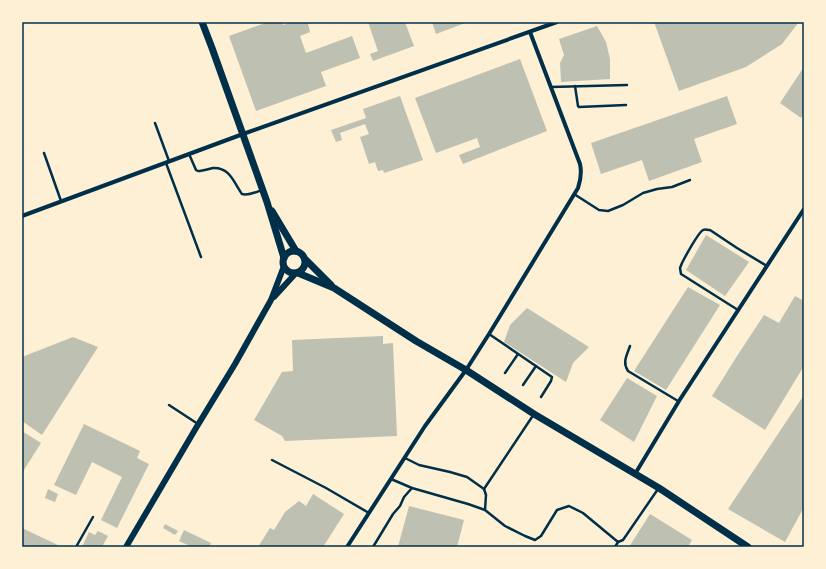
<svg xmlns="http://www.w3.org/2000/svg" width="826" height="569" font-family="Inter,sans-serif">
  <rect width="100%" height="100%" fill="#fdf0d5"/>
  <!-- building -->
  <g fill="#bec0b2">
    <polygon points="268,22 282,22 283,25 292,22 313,22 308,24 310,32 300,36 306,53 352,36 360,58 321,72 326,86 256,111 229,36"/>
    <polygon points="368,22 405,22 414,46 373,61 370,54 378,51"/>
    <polygon points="432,22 468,22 436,34"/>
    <polygon points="654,22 799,22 782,44 746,67 679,91"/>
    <polygon points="597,26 606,42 610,59 610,79 561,82 560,63 564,55 559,39"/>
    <polygon points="520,59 547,131 463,164 459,155 480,147 477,138 436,153 415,98"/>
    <polygon points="804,67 804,113 801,118 780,103"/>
    <polygon points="400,96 423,160 384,173 383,170 378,171 375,162 369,164 360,137 369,134 365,124 340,133 342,140 336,142 331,130 366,118 363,109"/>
    <polygon points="727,96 737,124 694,139 702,162 649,181 642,160 601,174 591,143"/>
    <polygon points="706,235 749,262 725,296 686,270"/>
    <polygon points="688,287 720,305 666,390 634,371"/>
    <polygon points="795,296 804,301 804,366 765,430 712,396 737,356 764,315 779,323"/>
    <polygon points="527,308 589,347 573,363 566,382 504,342 510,325"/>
    <polygon points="383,336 383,344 393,343 397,436 285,441 282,436 254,420 282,372 293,371 292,340"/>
    <polygon points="73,337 98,347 42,435 22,421 22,357"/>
    <polygon points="627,378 657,396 634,442 600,420"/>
    <polygon points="804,395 804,507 785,542 728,509"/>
    <polygon points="84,424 140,451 137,458 149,464 117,528 101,520 122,477 92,462 76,495 54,485"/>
    <polygon points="22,431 41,443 22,473"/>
    <polygon points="48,489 58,494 55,502 45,498"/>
    <polygon points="313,494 344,514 323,547 258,547 270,528 274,530 285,512 299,501 306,506"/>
    <polygon points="409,506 464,520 457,547 398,547"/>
    <polygon points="650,514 692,540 688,547 629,547"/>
    <polygon points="165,524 178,531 175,535 163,528"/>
    <polygon points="22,528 62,547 22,547"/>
    <polygon points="184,530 211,543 209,547 192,547 179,541"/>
    <polygon points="98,531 108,536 102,547 82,547 89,532 95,535"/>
  </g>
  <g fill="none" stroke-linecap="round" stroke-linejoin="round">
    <!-- service -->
    <g stroke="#003049" stroke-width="2.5">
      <polyline points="575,86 578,106 579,107 626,105"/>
      <polyline points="551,87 627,85"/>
      <polyline points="155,123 169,161"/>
      <polyline points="44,153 61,201"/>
      <path d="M189,154L196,170L198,171C203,171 208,169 213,168C230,167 234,183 242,194C248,196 256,192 262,190"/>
      <polyline points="166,163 201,257"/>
      <polyline points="574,194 599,210 608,211 623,205 643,193 657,189 672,187 690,180"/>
      <path d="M738,310L681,274L680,268L682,263C685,257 698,233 703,230C705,229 707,230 710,230L737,248L767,266"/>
      <polyline points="489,334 552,377 551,381 541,397"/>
      <path d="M630,346C627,355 622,362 628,371L678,401"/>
      <polyline points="505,373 518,354"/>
      <polyline points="523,385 536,366"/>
      <polyline points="169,405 198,424"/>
      <polyline points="405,458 419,465 450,472 467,477 484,489 486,495 485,510"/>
      <polyline points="272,460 326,488 369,513"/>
      <polyline points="391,479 412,488 468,504 485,510 505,526 525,536 535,540 541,536 557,510 569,506 583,513 618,542 623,540 658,489"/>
      <polyline points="484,489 534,414"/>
      <polyline points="76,547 93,517"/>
      <polyline points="373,547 393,514 400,506 404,497 412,488"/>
      <polyline points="615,547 618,542"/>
    </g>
    <!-- minor -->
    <g stroke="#003049" stroke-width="4">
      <polyline points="22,216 243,134 557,22"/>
      <polyline points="635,474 679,401 804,209"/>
      <path d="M347,547L425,426L466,370L489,334L578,188C581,179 582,173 580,164L530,32"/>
    </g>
    <!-- tertiary -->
    <g stroke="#003049" stroke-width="6">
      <polyline points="274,297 295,274"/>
      <polyline points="126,547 196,428 235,364 271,300 284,266"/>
    </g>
    <!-- secondary -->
    <g stroke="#003049" stroke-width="7">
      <polyline points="202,22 212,48 267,202 284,258"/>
      <polyline points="272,211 296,251"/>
      <circle cx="294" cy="262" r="11"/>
      <polyline points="306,260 331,285"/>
      <polyline points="298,273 334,288 416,341 466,370 534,414 659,488 748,547"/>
    </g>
  </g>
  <!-- border -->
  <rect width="826" height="569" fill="none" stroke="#fdf0d5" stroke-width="46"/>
  <rect x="23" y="23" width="780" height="523" fill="none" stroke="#003049" stroke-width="1.5"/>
</svg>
